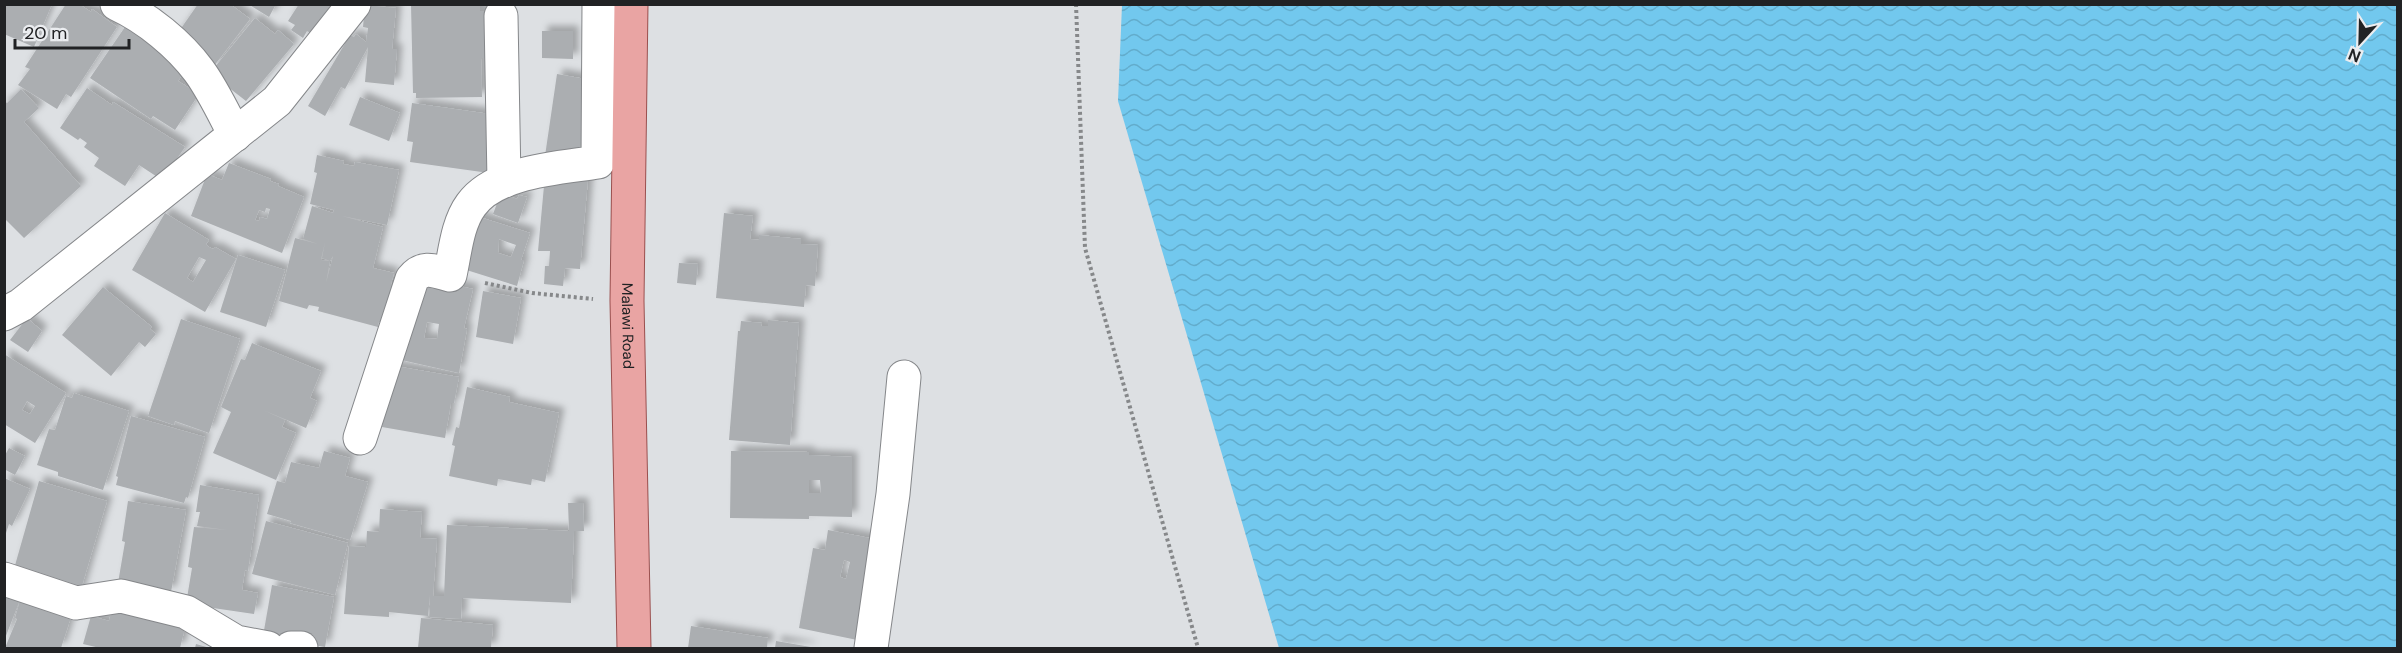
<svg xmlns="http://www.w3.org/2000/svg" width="2402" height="653" font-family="'DM Sans',sans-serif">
  <defs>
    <pattern id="water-waves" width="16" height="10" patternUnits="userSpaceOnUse" patternTransform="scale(1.5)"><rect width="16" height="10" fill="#72c8ee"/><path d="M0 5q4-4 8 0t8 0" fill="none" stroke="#62accc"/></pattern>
    <filter id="shadow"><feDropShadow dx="5.5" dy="-5.5" stdDeviation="3" flood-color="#0004"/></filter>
  </defs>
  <rect width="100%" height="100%" fill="#dde0e3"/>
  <!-- water -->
  <polygon fill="url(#water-waves)" points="1122,5 2397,5 2397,648 1279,648 1118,101"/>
  <!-- building -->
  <g fill="#abaeb1" fill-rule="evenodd" filter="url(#shadow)">
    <polygon points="4,4 52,4 34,47 4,34"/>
    <polygon points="66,4 79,4 91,12 92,9 117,27 71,97 66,94 57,109 18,85 30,69 25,67"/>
    <polygon points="198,4 230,4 250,19 214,66 175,37"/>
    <polygon points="248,4 276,4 269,17"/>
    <polygon points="299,4 334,4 314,35 307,31 303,38 291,30 295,25 288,21"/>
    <polygon points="411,4 480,4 480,11 489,11 490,58 481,58 482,97 416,98 416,93 413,93"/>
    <polygon points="365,5 396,8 392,49 397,49 394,85 365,82 368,47 345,89 341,87 325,116 308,106 350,35 354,37 356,34 366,42 368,28 363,27"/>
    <polygon points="255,18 275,34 278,30 294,44 246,101 210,73"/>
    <polygon points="125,27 187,68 178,81 199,94 175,130 153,116 151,119 90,78"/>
    <polygon points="542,31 573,31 573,59 542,58"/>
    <polygon points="557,74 591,80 580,162 545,156"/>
    <polygon points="87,88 112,105 113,102 185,147 162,180 139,165 125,186 94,166 99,158 84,147 87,143 80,138 78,140 60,128"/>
    <polygon points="21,89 39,108 24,122 81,186 24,238 4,218 4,101 7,103"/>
    <polygon points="360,97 400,113 389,141 349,125"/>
    <polygon points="412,103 497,115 489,173 410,162 413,142 407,141"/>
    <path d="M317,155L344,161L343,164L354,166L355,162L399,170L387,225L342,216L383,227L373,268L394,273L391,284L401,287L390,325L379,322L378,327L318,311L319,307L309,305L307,309L279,301L295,238L318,244L303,239L312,206L333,213L336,205L334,210L310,204L317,173L314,172ZM325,242L322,258L330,261L333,256L326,283L330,261L321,260L320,264Z"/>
    <path d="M229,163L271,179L270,181L279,184L278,186L304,197L282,253L191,216L207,174L222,180ZM266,208L270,209L267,219L260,217L259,221L255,220L259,210L265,212Z"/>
    <polygon points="545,175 561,181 575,183 575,177 588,179 580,269 565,268 563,286 544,284 545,266 549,266 550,251 538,251"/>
    <polygon points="501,193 517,199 519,195 527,197 518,223 493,214"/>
    <path d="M165,213L209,240L206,244L209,247L213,249L215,247L236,259L205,312L132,270ZM199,257L206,260L193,282L187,278Z"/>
    <polygon points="724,213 753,216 750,239 759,240 759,235 801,239 801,244 818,245 815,286 806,285 804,307 716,298"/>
    <path d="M473,215L530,233L521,260H524L517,286L457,267ZM499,239L516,245L511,257L498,253Z"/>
    <polygon points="238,255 285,270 266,327 220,312"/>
    <polygon points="679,263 698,264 696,285 677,283"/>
    <path d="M428,279L473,289L464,328L467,329L459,373L397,359L411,295L424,298ZM427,322L439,324L437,339L424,338Z"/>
    <polygon points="103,287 152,327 150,329 156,334 145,347 139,342 111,376 62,335"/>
    <polygon points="483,291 521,298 513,344 476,337"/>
    <polygon points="27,318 42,331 28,352 10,340"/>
    <polygon points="181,319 240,339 209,433 175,421 174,425 148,416"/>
    <polygon points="768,320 799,323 790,445 729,440 738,331 740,331 741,321 762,323 761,326 768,326"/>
    <polygon points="252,343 321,371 310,398 317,401 306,428 263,410 285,420 282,427 296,433 276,480 213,453 231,412 221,407 241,359 245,360"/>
    <path d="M4,354L66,393L35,443L4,424ZM27,401L35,406L30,414L22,410Z"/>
    <polygon points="389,365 459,377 454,403 451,403 445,438 382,427 388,395"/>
    <polygon points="467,387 510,397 509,402 559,413 545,482 532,479 531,485 498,479 497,486 449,476 455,446 452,445 456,427 459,428"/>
    <polygon points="74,393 129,411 103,490 58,476 58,472 37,465 49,429 55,430 66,396 72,398"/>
    <polygon points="131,416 205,437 188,498 186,497 184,503 116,485 118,477 116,476"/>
    <polygon points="9,448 25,456 15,475 4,469 4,457"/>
    <polygon points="324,451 350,458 345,476 368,482 350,540 290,523 291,521 267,514 277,481 285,483 291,462 319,468"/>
    <path d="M731,451L809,452V455L852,457V517L809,516V519L730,518ZM809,480H820L821,493H809Z"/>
    <polygon points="4,478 30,489 12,526 9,524 5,536"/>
    <polygon points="39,481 107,501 79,596 12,576"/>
    <polygon points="200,485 259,495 248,571 245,570 242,590 258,593 254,614 186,604 192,568 188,567 194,527 227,530 197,526 200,512 196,512"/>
    <polygon points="128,501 186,510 171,592 118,583 125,542 122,541"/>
    <polygon points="568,503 583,503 584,531 574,531 571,603 462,598 461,619 430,617 430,595 428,616 389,612 389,617 344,614 349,546 366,547 367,531 379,532 380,509 422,512 420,538 437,539 433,596 444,596 447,525 569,531"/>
    <polygon points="266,521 348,543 335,595 252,574"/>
    <path d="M828,530L875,539L867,642L799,628L813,548L825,550ZM844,560L850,562L846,579L840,577Z"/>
    <polygon points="4,580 72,614 61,648 5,648 17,619 15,618 21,597 4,641"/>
    <polygon points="272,585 334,597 325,647 263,636"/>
    <polygon points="113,604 186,624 180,648 100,648 83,644 91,616 109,621"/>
    <polygon points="421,618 493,625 491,648 418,648"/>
    <polygon points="691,626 768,638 767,648 688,648"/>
    <polygon points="776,641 811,647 811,648 775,648"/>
    <polygon points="196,644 210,648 195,648"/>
  </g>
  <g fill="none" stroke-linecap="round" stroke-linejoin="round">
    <defs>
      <g id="minor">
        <path d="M117,4C147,18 179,44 199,71C213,90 224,114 235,135"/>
        <polyline points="501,16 504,181"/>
        <polyline points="4,314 21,305 277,101 354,4"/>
        <path d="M360,438L412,279C423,265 435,271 450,275C455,253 457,224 471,205C495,171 560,168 598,162L599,4"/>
        <polyline points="4,579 76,603 121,596 186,612 236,642 268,648"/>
        <polyline points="291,648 301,648"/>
        <polyline points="871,648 893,494 904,377"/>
      </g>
      <g id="major">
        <path id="s1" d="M631,4L627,301L634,648"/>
      </g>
    </defs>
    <!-- minor casing -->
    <use href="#minor" stroke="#85878a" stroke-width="35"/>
    <!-- major casing -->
    <use href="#major" stroke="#9a504f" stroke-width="35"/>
    <!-- path -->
    <g stroke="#86888a" stroke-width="4" stroke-dasharray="3 3" stroke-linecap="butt">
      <polyline points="1076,4 1085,248 1198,648"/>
      <polyline points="485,283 532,293 593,299"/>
    </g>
    <!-- minor -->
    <use href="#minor" stroke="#fff" stroke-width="33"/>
    <!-- major -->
    <use href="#major" stroke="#e9a4a3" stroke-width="33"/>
  </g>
  <g text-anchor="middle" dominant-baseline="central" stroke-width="5" stroke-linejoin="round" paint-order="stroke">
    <!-- street labels -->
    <g font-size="15" fill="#212224" stroke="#ebedf0">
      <text stroke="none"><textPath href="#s1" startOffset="322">Malawi Road</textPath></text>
    </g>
  </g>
  <!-- border -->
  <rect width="2402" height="653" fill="none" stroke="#212224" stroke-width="12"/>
  <!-- north arrow -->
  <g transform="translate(2360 42) rotate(202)" stroke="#ebedf0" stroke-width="4.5" paint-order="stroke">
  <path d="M0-4.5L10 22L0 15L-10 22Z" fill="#212224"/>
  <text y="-9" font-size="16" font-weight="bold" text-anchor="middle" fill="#212224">N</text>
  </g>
  <!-- scale -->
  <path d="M15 39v9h114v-9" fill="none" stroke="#212224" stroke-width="3"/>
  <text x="24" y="39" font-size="18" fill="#212224" stroke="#ebedf0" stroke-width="4.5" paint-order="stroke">20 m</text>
</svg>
